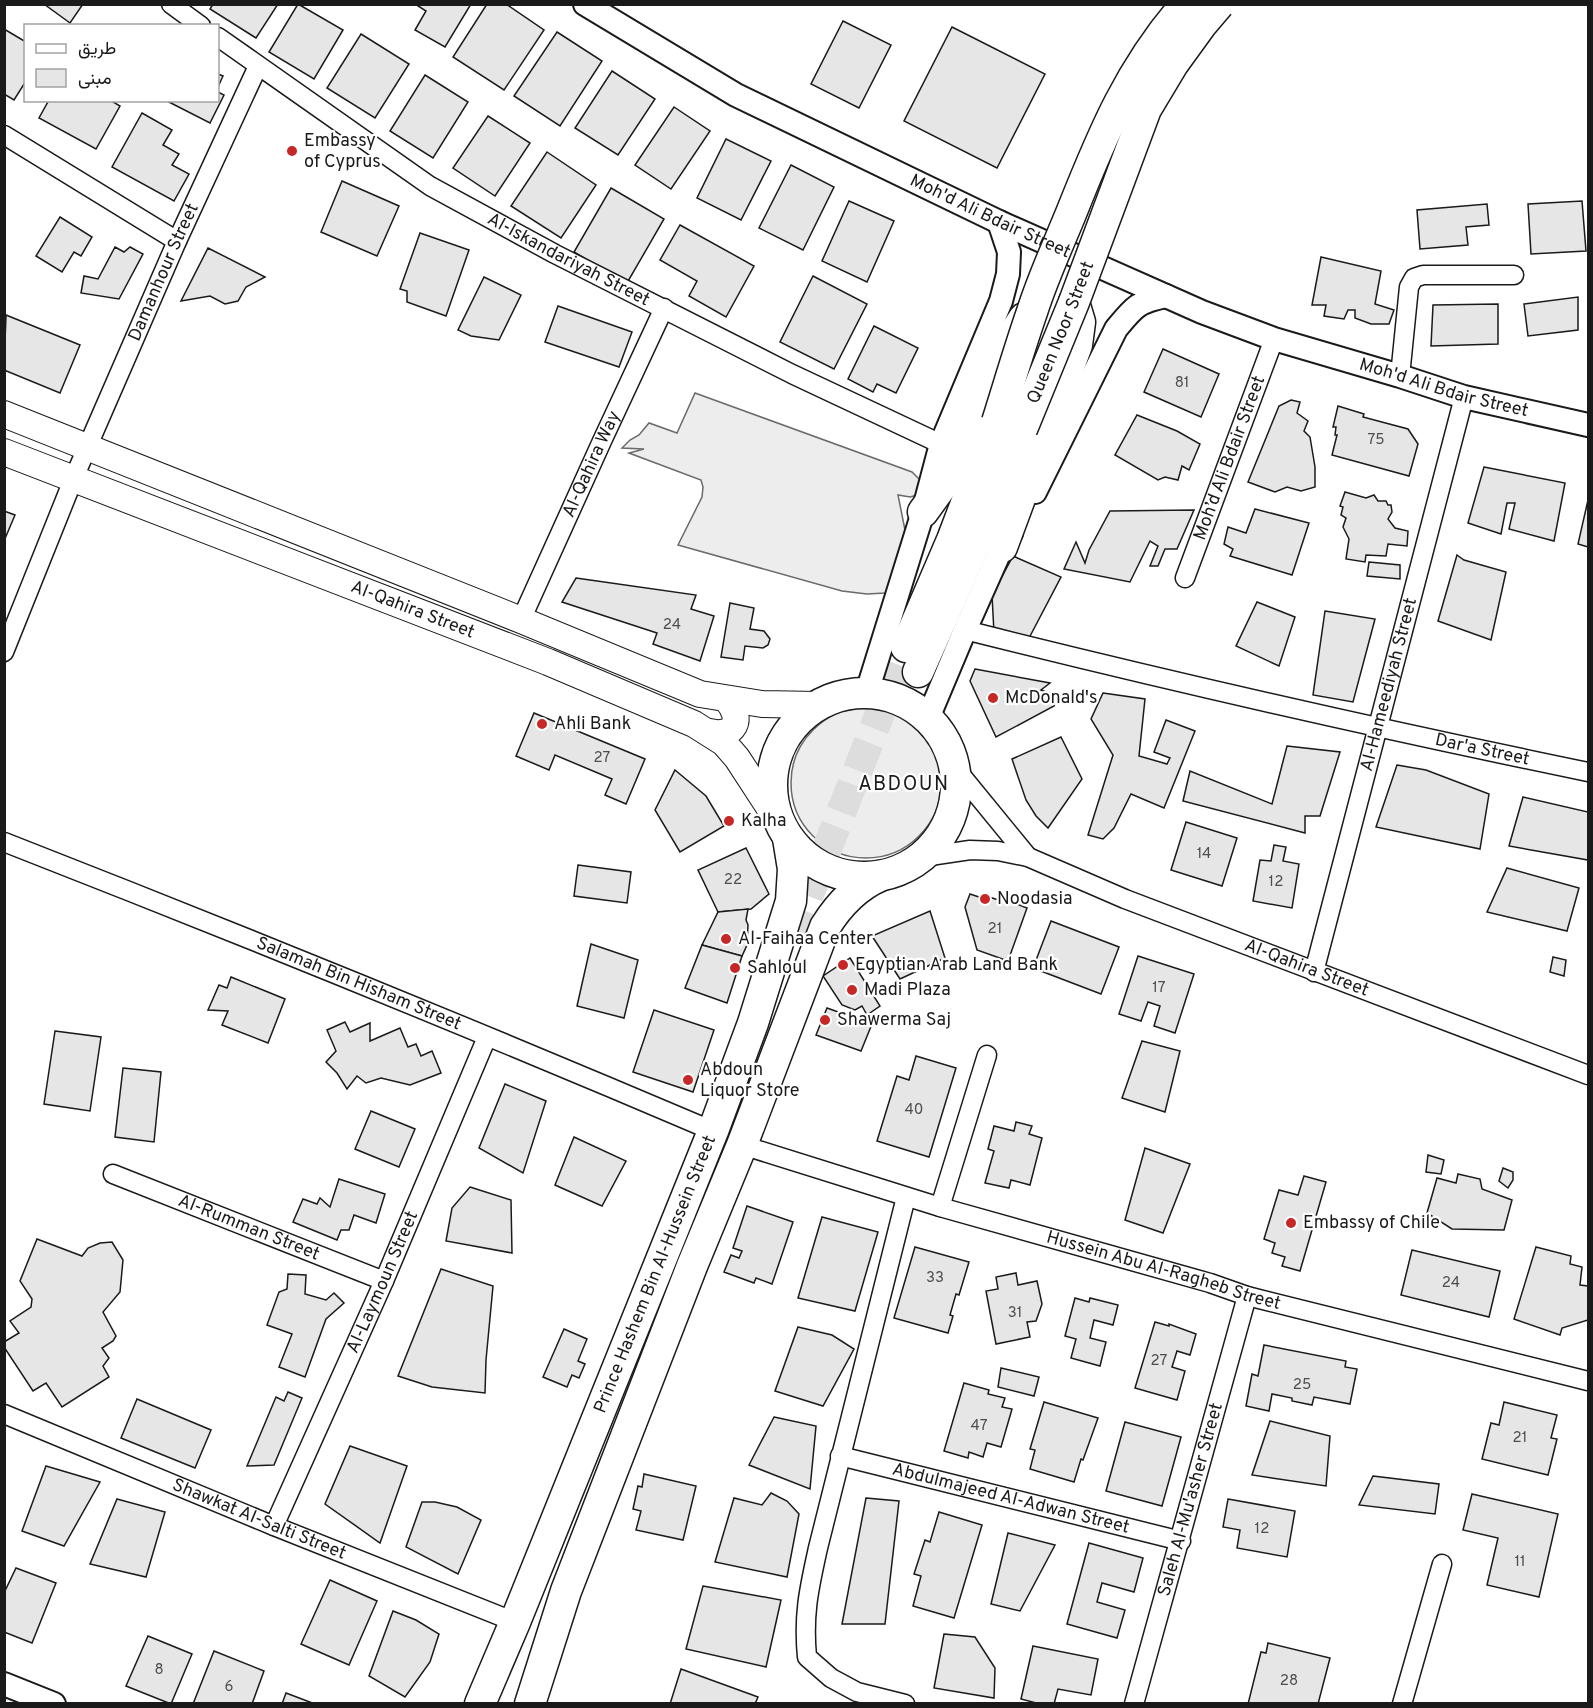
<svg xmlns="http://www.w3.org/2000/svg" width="1593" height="1708" font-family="Overpass,Vazirmatn,sans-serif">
  <rect width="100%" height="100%" fill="#fff"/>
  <!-- built -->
  <g fill="#ededed" stroke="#6a6a6a" stroke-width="1.5">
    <polygon points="695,393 912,472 920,480 920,491 917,495 910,497 898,495 906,535 890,587 885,593 867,594 842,591 678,545 702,497 703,487 701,480 629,453 644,449 622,448 630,440 639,435 649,423 677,433"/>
    <circle cx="866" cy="783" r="75"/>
  </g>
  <!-- building -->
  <g fill="#e6e6e6" stroke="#1a1a1a" stroke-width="1.5">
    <polygon points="44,4 83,4 70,23"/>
    <polygon points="213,4 278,4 256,38 210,9"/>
    <polygon points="298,4 343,30 314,79 269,52"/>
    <polygon points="415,4 471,4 445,47 415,30 426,11"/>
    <polygon points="487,4 506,4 544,30 504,90 453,57"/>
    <polygon points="843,21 891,45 859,108 811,84"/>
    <polygon points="952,27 1045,74 997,168 904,121"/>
    <polygon points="4,29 26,42 26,81 14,100 4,94"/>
    <polygon points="557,32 602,61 560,126 514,96"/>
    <polygon points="361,34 409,64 375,118 327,88"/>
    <polygon points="612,71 655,99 618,155 575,128"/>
    <polygon points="218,74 223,76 218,87"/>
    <polygon points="425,75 468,102 433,158 390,131"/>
    <polygon points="218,92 224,95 210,123 165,100 218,100"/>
    <polygon points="49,100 110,100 120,106 96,149 39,118"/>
    <polygon points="674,107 710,131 671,189 635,165"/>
    <polygon points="142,113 172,130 163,145 179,154 172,165 189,174 174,201 112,167"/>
    <polygon points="488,116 530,143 495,196 453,168"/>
    <polygon points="726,139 771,161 741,220 697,198"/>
    <polygon points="547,152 596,185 561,238 511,206"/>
    <polygon points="791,165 834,187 803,250 759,228"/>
    <polygon points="342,181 399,206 377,256 321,232"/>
    <polygon points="611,188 664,219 627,283 574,252"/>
    <polygon points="849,201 894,221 867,282 822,261"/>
    <polygon points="1582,201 1586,251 1531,254 1528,204"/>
    <polygon points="1487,204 1489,225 1466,227 1468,245 1420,249 1417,210"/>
    <polygon points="60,217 92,237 81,256 74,252 62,272 36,256"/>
    <polygon points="680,225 754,266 726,317 689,296 697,281 660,260"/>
    <polygon points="420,233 469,250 446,316 407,302 407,291 400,289"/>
    <polygon points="115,247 124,252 130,247 143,254 119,299 81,293 84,276 98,279"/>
    <polygon points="208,248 265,277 246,287 238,301 225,304 210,296 181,301"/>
    <polygon points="1321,257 1381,271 1375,304 1394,310 1389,324 1371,324 1355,318 1355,310 1348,310 1344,319 1324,316 1326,305 1312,305"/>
    <polygon points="813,276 867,304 834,369 780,342"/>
    <polygon points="484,277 521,295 499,340 471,336 458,330"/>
    <polygon points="1578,297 1578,330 1528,336 1524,304"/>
    <polygon points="1498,304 1498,344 1431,346 1433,305"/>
    <polygon points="558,306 632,332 619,367 545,342"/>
    <polygon points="6,315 80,345 60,393 4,370"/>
    <polygon points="874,326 918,348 896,393 877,384 873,392 848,379"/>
    <polygon points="1163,349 1219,374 1201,417 1144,392"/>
    <polygon points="1291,400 1300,402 1297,413 1308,421 1304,431 1310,437 1315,467 1315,487 1301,491 1287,487 1275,492 1248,482 1279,406"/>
    <polygon points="1338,406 1364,414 1363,417 1408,429 1418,444 1409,476 1332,455 1337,435 1335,435 1336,427 1333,427"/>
    <polygon points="1137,415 1177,431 1200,444 1189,470 1182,466 1178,480 1165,477 1158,480 1115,455"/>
    <polygon points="1484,467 1565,483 1554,541 1509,529 1515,503 1507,503 1501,534 1468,523"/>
    <polygon points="1345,492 1366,498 1374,495 1378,501 1386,501 1388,505 1391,505 1392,512 1388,519 1395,528 1408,531 1407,546 1388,544 1386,556 1366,555 1365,562 1346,559 1349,539 1343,527 1346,518 1341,515 1343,507 1340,506"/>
    <polygon points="1588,500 1588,547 1578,544"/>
    <polygon points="1255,509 1309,523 1292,575 1230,556 1233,549 1224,544 1228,527 1246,533"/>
    <polygon points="1194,510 1177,549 1165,549 1158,566 1150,566 1158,546 1150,541 1130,582 1064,569 1076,542 1085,563 1089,550 1110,511"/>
    <polygon points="4,511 15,515 4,541"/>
    <polygon points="1457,555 1464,560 1506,572 1491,640 1438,621"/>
    <polygon points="1013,556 1061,577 1028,640 994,633 992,595"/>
    <polygon points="1369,562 1400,565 1400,579 1367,576"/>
    <polygon points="576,578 696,595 691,609 714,616 700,661 653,644 657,633 562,602"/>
    <polygon points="1257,602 1295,617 1279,666 1236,646"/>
    <polygon points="730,603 754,608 750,629 764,631 770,639 768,645 763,648 745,646 743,660 721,657"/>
    <polygon points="1325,611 1375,619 1353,702 1313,695"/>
    <polygon points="975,669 1050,683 1041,690 1057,696 1054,706 996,737 970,681"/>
    <polygon points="1103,693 1145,699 1139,756 1167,764 1170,758 1154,752 1166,720 1195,731 1164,808 1131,794 1114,828 1103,839 1088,835 1113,755 1091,719"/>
    <polygon points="534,713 645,759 626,804 605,795 612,779 555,755 549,770 516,756"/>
    <polygon points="1061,737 1082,779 1048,828 1036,816 1026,800 1012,759"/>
    <polygon points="1287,746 1340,752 1320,816 1305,816 1305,833 1183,801 1190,771 1272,804"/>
    <polygon points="1397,765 1426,770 1489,794 1480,849 1376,827"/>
    <polygon points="675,770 706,796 724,826 680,852 655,810"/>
    <polygon points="1523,797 1588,812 1588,860 1509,846"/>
    <polygon points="1186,822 1237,838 1222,886 1171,870"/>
    <polygon points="1274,845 1286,847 1283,861 1299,864 1292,908 1253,901 1260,860 1271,861"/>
    <polygon points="746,848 769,894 751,909 718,912 698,870"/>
    <polygon points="578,865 631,872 627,903 574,896"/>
    <polygon points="1507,868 1579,888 1567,931 1487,912"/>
    <polygon points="970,894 988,900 989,897 1008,903 1009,901 1027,908 1008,961 977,950 965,907"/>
    <polygon points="748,909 746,920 748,925 747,945 742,956 702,945 718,912"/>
    <polygon points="930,911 945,958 900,979 872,936"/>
    <polygon points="1051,921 1119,947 1101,994 1033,968"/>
    <polygon points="591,944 638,960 624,1018 577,1006"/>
    <polygon points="702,945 742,956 727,1003 685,988"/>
    <polygon points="1138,956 1194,974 1175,1033 1154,1026 1160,1006 1148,1002 1141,1021 1119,1014"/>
    <polygon points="1553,957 1566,960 1564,976 1550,972"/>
    <polygon points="850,958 880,1006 867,1015 862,1006 855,1010 842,1005 823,976"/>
    <polygon points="231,977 285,999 268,1043 222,1025 228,1011 208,1010 219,985 227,988"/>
    <polygon points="827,1008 872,1024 861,1051 816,1035"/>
    <polygon points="654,1010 714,1030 693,1092 633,1072"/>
    <polygon points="345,1022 350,1032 370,1023 370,1041 400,1028 408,1047 416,1044 421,1056 432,1051 441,1073 410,1085 381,1078 366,1083 357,1076 347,1089 337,1073 326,1062 336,1051 327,1030"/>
    <polygon points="55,1031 101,1037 90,1111 44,1104"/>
    <polygon points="1142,1041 1180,1051 1165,1112 1122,1098"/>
    <polygon points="916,1056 956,1068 929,1157 877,1141 897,1076 909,1080"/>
    <polygon points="123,1068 161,1072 154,1142 115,1137"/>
    <polygon points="505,1084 546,1101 523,1173 479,1148"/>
    <polygon points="371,1111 415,1129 399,1167 355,1149"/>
    <polygon points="1016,1122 1032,1126 1029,1134 1042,1138 1030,1185 1011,1180 1009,1188 985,1183 994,1151 988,1149 994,1126 1014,1131"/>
    <polygon points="574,1137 626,1161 602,1206 555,1185"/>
    <polygon points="1145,1148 1190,1164 1163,1233 1125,1220"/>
    <polygon points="1428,1155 1444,1160 1441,1174 1426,1172"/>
    <polygon points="1503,1168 1513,1172 1513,1180 1508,1188 1499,1181"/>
    <polygon points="1458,1174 1480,1179 1482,1189 1512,1200 1504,1230 1452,1229 1427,1213 1437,1178 1456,1183"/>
    <polygon points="1304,1176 1326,1182 1300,1271 1282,1266 1285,1257 1272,1253 1275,1243 1264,1239 1279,1190 1298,1195"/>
    <polygon points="339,1179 385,1194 376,1223 354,1215 349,1230 341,1230 337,1240 293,1222 303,1199 317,1204 320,1198 330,1207"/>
    <polygon points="470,1187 511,1200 512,1253 446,1241 452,1208"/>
    <polygon points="747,1206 793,1222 772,1284 756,1278 754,1283 724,1272 731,1255 739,1258 742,1251 733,1248"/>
    <polygon points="822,1217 878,1232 855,1311 798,1298"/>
    <polygon points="37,1239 82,1256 88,1248 100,1243 112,1242 123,1260 120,1292 103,1312 116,1336 113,1341 102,1348 109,1358 103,1366 109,1377 62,1407 46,1383 33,1391 4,1347 4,1342 19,1333 10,1321 31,1307 32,1299 20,1281"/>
    <polygon points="915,1247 969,1262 959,1295 956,1294 950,1315 953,1316 948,1333 894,1318"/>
    <polygon points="1536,1247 1571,1256 1570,1264 1582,1267 1580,1285 1588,1286 1588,1320 1562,1328 1560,1335 1514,1319"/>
    <polygon points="1412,1250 1500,1271 1489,1317 1401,1295"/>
    <polygon points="441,1269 493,1286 486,1360 485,1393 432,1387 398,1376"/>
    <polygon points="1016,1273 1018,1285 1037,1281 1042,1304 1036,1321 1027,1322 1030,1337 996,1344 986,1291 998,1289 996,1277"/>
    <polygon points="288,1274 306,1275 305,1294 326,1300 334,1293 344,1303 326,1319 305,1377 279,1367 292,1334 267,1325 279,1292 287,1289"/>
    <polygon points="1075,1298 1089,1302 1090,1298 1118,1305 1113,1325 1094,1320 1090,1338 1106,1342 1100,1366 1071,1358 1076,1339 1065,1336"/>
    <polygon points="1155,1322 1169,1326 1169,1324 1196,1334 1190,1355 1177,1351 1172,1367 1185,1371 1177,1400 1135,1388"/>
    <polygon points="798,1327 832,1335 854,1349 823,1406 775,1391"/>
    <polygon points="564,1329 587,1339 578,1361 585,1364 579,1378 572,1375 567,1387 543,1377"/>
    <polygon points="1264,1345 1346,1361 1345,1367 1357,1369 1350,1404 1314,1397 1312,1405 1292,1401 1292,1398 1272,1394 1269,1411 1246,1406 1252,1374 1258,1376"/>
    <polygon points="1001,1368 1039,1377 1034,1396 998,1387"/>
    <polygon points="964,1383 989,1390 988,1394 1005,1398 1002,1407 1012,1409 1001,1447 987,1443 983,1457 969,1452 968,1458 944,1451"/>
    <polygon points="288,1392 302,1398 274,1465 247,1466 276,1397 284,1401"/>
    <polygon points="137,1399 211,1430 195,1468 121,1438"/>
    <polygon points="1044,1402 1098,1418 1083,1460 1081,1459 1074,1482 1030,1469 1035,1450 1030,1449"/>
    <polygon points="1504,1402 1557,1415 1551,1438 1557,1439 1548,1475 1482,1459 1491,1423 1499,1425"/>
    <polygon points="774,1417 816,1426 810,1489 749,1465"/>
    <polygon points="1270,1421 1330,1436 1326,1486 1252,1475"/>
    <polygon points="1125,1422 1181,1437 1162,1506 1106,1491"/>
    <polygon points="350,1446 407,1466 380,1543 325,1504"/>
    <polygon points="46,1466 100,1482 64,1546 22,1531"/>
    <polygon points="644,1474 696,1486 683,1540 636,1530 641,1511 633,1509 638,1486 642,1487"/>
    <polygon points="1373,1476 1439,1484 1435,1514 1359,1505"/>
    <polygon points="771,1493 787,1501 799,1514 787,1577 715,1562 734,1498 762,1505"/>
    <polygon points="1472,1494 1558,1514 1539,1597 1487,1585 1498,1538 1463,1530"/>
    <polygon points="866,1498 899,1501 885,1624 842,1624"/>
    <polygon points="117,1499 165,1512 146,1577 90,1564"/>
    <polygon points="1228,1499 1295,1511 1287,1557 1237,1548 1240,1530 1223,1527"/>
    <polygon points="422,1502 435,1502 457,1507 481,1520 458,1574 406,1547"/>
    <polygon points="939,1512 982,1525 954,1618 913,1606 921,1576 914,1574 925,1540 930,1542"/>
    <polygon points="1008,1533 1055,1545 1020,1611 991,1604"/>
    <polygon points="1089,1543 1143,1558 1134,1592 1102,1583 1097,1602 1125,1610 1117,1638 1067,1624"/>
    <polygon points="16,1568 56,1583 32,1643 4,1632 4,1593"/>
    <polygon points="330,1580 377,1601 349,1665 301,1644"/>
    <polygon points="703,1586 781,1600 766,1667 686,1649"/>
    <polygon points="393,1611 416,1620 439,1634 430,1662 405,1697 369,1676"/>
    <polygon points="944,1634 975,1637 995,1668 994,1698 934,1688"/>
    <polygon points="148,1636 192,1654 171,1704 126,1686"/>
    <polygon points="1268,1643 1330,1658 1318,1704 1248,1704 1261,1652 1266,1653"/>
    <polygon points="1033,1646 1098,1659 1091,1695 1058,1689 1054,1704 1040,1704 1021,1699"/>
    <polygon points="214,1651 264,1671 252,1704 193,1704"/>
    <polygon points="681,1669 758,1697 755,1704 670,1704"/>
    <polygon points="286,1693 315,1704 282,1704"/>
  </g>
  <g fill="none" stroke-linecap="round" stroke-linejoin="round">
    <!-- trunk-tunnel -->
    <polyline stroke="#ddd" stroke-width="30" stroke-dasharray="30 15" stroke-linecap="butt" points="792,938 899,665"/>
    <defs>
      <g id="minor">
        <polyline points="171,4 201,26"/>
        <path id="s1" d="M218,37L430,186L555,254L792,374L941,444"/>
        <polyline points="4,135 177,241"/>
        <polyline points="1400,376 1409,287 1414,278 1423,275 1514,275"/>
        <path id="s2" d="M1185,578L1274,339"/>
        <path id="s3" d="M521,620L602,441L664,308"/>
        <path id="s4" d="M965,630C1172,682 1380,729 1588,772"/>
        <path id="s5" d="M4,652L73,480L177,241L258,66"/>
        <polyline points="956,769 1028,857"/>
        <path id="s6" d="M4,842C242,935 478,1031 713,1131"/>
        <path id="s7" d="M923,857L970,850L998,851L1028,857L1125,899L1588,1075"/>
        <path id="s8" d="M1314,972L1464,397"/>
        <path id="s9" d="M742,1145L940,1207L1210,1283L1247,1296L1588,1381"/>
        <path id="s10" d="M113,1174L384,1281"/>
        <polyline points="940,1207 987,1055"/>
        <path id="s11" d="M4,1414L274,1526L515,1622"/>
        <path id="s12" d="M840,1456L1181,1541"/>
        <path id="s13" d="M274,1526L384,1281L487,1037"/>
        <path d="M905,1704L857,1692L831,1678L807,1657C803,1614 809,1589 818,1548L906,1197"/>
        <path id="s14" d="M1134,1704L1247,1296"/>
        <polyline points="1402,1704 1442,1564"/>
      </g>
      <g id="tertiary">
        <path id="s15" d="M585,4L736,95L999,222L1202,312L1274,339L1400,376L1464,397L1588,425"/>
        <path d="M1035,492L1116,329C1134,307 1137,302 1166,296"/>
        <polyline points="867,692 923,512 941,444 1001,301 1008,274 1009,252 999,222"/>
        <polyline points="928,718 965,630 1002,547 1011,533"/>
        <polyline points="4,1684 54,1704"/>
      </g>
      <g id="secondary">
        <polyline points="4,414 521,620 700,694 762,704 817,705"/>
        <path id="s16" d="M4,452L548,662L694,724L724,743L737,758L780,824"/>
        <path d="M709,732C735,738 744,719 727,700"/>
      </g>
      <g id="trunk">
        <polyline points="923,512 944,483 1008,342 1024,318"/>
        <polyline points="1002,547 1077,345 1080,322 1074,302"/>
        <polyline points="906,647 952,540 997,422"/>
        <polyline points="918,672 974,547 1022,429"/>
        <circle cx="864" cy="785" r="92"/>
        <path id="s17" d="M480,1704L515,1622L713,1131L753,1023L791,901L793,869L788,838"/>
        <path d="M530,1704L566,1591L692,1266L742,1145L825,927C838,906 857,886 880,876"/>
      </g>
    </defs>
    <!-- minor casing -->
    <use href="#minor" stroke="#1a1a1a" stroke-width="21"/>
    <!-- tertiary casing -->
    <use href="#tertiary" stroke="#1a1a1a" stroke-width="26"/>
    <!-- secondary casing -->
    <use href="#secondary" stroke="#1a1a1a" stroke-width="28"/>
    <!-- trunk casing -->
    <use href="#trunk" stroke="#1a1a1a" stroke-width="33"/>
    <!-- minor -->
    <use href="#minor" stroke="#fff" stroke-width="18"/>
    <!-- tertiary -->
    <use href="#tertiary" stroke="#fff" stroke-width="22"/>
    <!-- secondary -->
    <use href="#secondary" stroke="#fff" stroke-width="26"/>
    <!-- trunk -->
    <use href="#trunk" stroke="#fff" stroke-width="30"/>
    <defs>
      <g id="trunk-bridge">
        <path d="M997,422C1009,384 1020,346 1033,309C1044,275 1059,243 1072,211C1103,133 1130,68 1186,4"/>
        <path id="s18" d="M1022,429L1074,302L1146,109L1173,64L1202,24L1219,4"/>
      </g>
    </defs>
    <!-- trunk-bridge casing -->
    <use href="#trunk-bridge" stroke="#1a1a1a" stroke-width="33" stroke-linecap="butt"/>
    <!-- trunk-bridge -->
    <use href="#trunk-bridge" stroke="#fff" stroke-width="30"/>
  </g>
  <!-- markers -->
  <g fill="#c62828" stroke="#fff" stroke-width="2">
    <circle cx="292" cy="151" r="6"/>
    <circle cx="993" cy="698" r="6"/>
    <circle cx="542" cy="724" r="6"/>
    <circle cx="729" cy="821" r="6"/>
    <circle cx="985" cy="899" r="6"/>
    <circle cx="726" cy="939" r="6"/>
    <circle cx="843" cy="965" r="6"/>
    <circle cx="735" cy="968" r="6"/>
    <circle cx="852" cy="990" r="6"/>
    <circle cx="825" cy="1020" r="6"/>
    <circle cx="688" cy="1080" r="6"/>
    <circle cx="1291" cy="1223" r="6"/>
  </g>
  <g text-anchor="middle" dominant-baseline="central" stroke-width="4.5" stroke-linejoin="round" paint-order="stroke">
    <!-- number labels -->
    <g font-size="15" fill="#4d4d4d">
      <text x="1182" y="383">81</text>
      <text x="1376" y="440">75</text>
      <text x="672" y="625">24</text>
      <text x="602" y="758">27</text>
      <text x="1204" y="854">14</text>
      <text x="733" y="880">22</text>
      <text x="1276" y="882">12</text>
      <text x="995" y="929">21</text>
      <text x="1159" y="988">17</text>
      <text x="914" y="1110">40</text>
      <text x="935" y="1278">33</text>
      <text x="1451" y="1283">24</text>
      <text x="1015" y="1313">31</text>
      <text x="1159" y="1361">27</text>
      <text x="1302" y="1385">25</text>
      <text x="979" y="1426">47</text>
      <text x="1520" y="1438">21</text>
      <text x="1262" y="1529">12</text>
      <text x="1520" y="1562">11</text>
      <text x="159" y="1670">8</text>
      <text x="1289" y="1681">28</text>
      <text x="229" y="1687">6</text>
    </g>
    <!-- poi labels -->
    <g font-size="18" fill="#1a1a1a" stroke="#fff" text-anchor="start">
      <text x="304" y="141">Embassy<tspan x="304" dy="21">of Cyprus</tspan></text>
      <text x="1005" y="698">McDonald's</text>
      <text x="554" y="724">Ahli Bank</text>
      <text x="741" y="821">Kalha</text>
      <text x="997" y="899">Noodasia</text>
      <text x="738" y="939">Al-Faihaa Center</text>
      <text x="855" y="965">Egyptian Arab Land Bank</text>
      <text x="747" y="968">Sahloul</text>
      <text x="864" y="990">Madi Plaza</text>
      <text x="837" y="1020">Shawerma Saj</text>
      <text x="700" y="1070">Abdoun<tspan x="700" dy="21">Liquor Store</tspan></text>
      <text x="1303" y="1223">Embassy of Chile</text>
    </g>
    <!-- street labels -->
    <g font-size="18" fill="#1a1a1a" stroke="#fff">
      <text stroke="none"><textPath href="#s15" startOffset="458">Moh'd Ali Bdair Street</textPath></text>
      <text stroke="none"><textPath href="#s1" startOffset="416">Al-Iskandariyah Street</textPath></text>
      <text stroke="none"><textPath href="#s5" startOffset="412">Damanhour Street</textPath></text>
      <text stroke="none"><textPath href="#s18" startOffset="104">Queen Noor Street</textPath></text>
      <text stroke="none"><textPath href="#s15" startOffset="944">Moh'd Ali Bdair Street</textPath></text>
      <text stroke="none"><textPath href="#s2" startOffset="128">Moh’d Ali Bdair Street</textPath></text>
      <text stroke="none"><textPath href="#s3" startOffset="171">Al-Qahira Way</textPath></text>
      <text stroke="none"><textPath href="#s16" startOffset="438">Al-Qahira Street</textPath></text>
      <text stroke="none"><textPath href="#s8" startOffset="297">Al-Hameediyah Street</textPath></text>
      <text stroke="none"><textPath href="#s4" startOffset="531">Dar'a Street</textPath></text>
      <text stroke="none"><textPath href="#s7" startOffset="406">Al-Qahira Street</textPath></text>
      <text stroke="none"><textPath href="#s6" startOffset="382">Salamah Bin Hisham Street</textPath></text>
      <text stroke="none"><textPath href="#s10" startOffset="146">Al-Rumman Street</textPath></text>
      <text stroke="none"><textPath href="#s9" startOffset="440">Hussein Abu Al-Ragheb Street</textPath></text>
      <text stroke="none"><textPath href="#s17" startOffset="464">Prince Hashem Bin Al-Hussein Street</textPath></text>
      <text stroke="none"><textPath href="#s13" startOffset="267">Al-Laymoun Street</textPath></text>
      <text stroke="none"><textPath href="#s12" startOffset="176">Abdulmajeed Al-Adwan Street</textPath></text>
      <text stroke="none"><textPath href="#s14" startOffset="212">Saleh Al-Mu'asher Street</textPath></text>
      <text stroke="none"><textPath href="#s11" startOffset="276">Shawkat Al-Salti Street</textPath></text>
    </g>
    <!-- neighbourhood labels -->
    <g font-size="20" letter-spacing="1.5" fill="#1a1a1a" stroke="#fff">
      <text x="904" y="785">ABDOUN</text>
    </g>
  </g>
  <!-- border -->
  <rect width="1593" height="1708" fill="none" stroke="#1a1a1a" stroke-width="12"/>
  <!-- legend -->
  <rect x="24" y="24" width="195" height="78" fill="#ffffff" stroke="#a3a3a3" stroke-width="1.5"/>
  <rect x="36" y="44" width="30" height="9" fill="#ffffff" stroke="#a3a3a3" stroke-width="1.5"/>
  <text x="78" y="54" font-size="18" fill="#1a1a1a">طريق</text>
  <rect x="36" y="69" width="30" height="18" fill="#e6e6e6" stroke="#a3a3a3" stroke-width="1.5"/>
  <text x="78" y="84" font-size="18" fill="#1a1a1a">مبنى</text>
</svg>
